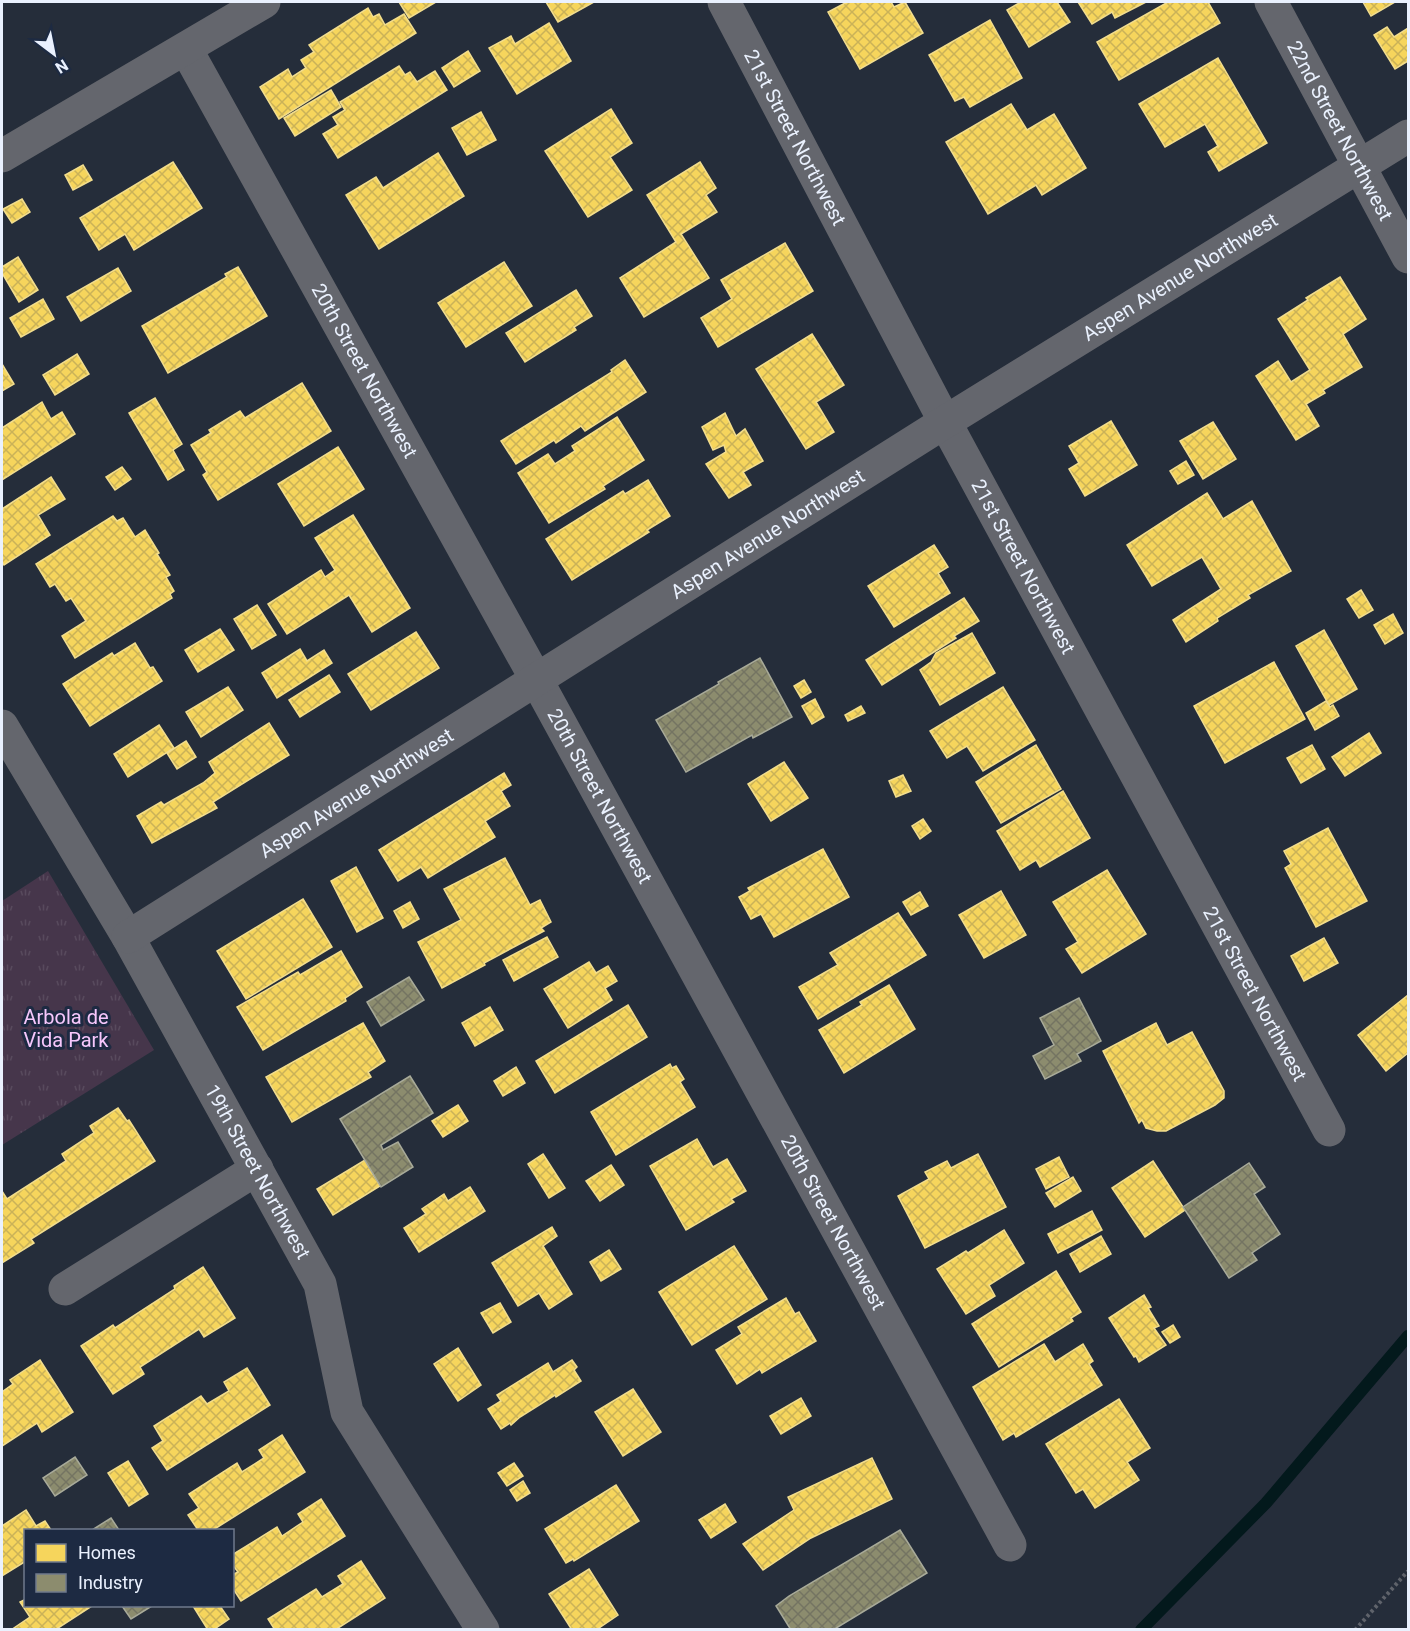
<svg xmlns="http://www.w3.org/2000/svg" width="1410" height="1631" font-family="Roboto,sans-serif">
  <defs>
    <pattern id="grass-tufts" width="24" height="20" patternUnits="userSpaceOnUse" patternTransform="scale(1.5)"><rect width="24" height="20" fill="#46364b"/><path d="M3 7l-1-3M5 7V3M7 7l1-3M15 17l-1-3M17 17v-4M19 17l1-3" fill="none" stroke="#584a5d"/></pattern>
    <pattern id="homes-cross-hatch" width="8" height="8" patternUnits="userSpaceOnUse" patternTransform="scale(1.5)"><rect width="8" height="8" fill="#f6d55c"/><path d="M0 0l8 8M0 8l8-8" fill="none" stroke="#cab258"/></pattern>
    <pattern id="industry-cross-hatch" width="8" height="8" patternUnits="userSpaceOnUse" patternTransform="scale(1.5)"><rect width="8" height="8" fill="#8c8c6e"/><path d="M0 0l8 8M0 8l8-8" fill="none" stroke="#747462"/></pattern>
  </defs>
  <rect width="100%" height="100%" fill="#252d3a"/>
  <!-- grass -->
  <polygon fill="url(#grass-tufts)" points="48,871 154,1050 2,1145 2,901"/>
  <!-- homes -->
  <g fill="url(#homes-cross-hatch)" stroke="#f2dd8d" stroke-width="1.5">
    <polygon points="399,2 436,2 409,18"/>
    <polygon points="546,2 594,2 558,22"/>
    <polygon points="847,2 891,2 894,7 905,2 923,33 860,69 828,12"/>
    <polygon points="1021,2 1057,2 1070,22 1029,47 1007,10"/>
    <polygon points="1078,2 1146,2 1115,18 1112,12 1092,24"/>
    <polygon points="1168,2 1208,2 1220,23 1119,80 1097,42"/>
    <polygon points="1363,2 1395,2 1371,16"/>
    <polygon points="368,8 373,17 379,14 385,25 404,14 416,33 279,119 260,87 288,69 292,77 306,68 301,60 314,52 309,45"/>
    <polygon points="990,20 1022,78 970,107 964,97 955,101 929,55"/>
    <polygon points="549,23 571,61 517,94 489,48 511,36 515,44"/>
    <polygon points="1387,27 1394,37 1408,28 1408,61 1395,69 1374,35"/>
    <polygon points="468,51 480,71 454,87 442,68"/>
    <polygon points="1218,58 1267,143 1219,171 1208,152 1218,146 1205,124 1165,147 1139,104"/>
    <polygon points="399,66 405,75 410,72 417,82 435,71 447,90 338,158 323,134 338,125 333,117 345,110 340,102"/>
    <polygon points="331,90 341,107 295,136 284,118"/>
    <polygon points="1011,104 1027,130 1054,114 1086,168 1042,195 1036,185 988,214 946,142"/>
    <polygon points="611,109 632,143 610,157 632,190 588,217 545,151"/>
    <polygon points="481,112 496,140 467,155 452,128"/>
    <polygon points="438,153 464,196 379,249 346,195 376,177 383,188"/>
    <polygon points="173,162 202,208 134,250 125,234 99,250 80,218"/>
    <polygon points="700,162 716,188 706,195 717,212 681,234 709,278 644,317 620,278 676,242 647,195"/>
    <polygon points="83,165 92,180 73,190 65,175"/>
    <polygon points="22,199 30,212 12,223 3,209"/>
    <polygon points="785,243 813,291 718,347 701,318 732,299 721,280"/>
    <polygon points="18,257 38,290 19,302 2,273 2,267"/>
    <polygon points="504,262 532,306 466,347 438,303"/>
    <polygon points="238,267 267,316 168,373 142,326 227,277 225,274"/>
    <polygon points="118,268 131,291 81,321 67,297"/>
    <polygon points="1340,277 1366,319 1343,334 1362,367 1323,390 1325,393 1306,404 1319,426 1296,440 1256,376 1278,361 1291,382 1310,370 1278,319 1308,300 1306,298"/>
    <polygon points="576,290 592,316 574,327 576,330 525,362 506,333"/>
    <polygon points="43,299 54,319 21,337 10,318"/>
    <polygon points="812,334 844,385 816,402 834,432 806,449 756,369"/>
    <polygon points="77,354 89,374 55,395 43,375"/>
    <polygon points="625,360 646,392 585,431 581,426 556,443 554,440 516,464 501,441 612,372 611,370"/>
    <polygon points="2,364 14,384 2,391"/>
    <polygon points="302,383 331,431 218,500 203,475 207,472 191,445 211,433 209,430 240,411 245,418"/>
    <polygon points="155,398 182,444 173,450 184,470 168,480 129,413"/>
    <polygon points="42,402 51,419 62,412 75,434 2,480 2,428"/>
    <polygon points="725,413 736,436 745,429 763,461 743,472 751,485 729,498 706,464 726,452 724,445 713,450 702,427"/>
    <polygon points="617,417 644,460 603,486 605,489 549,523 518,473 548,454 555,464 575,451 572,446"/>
    <polygon points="1111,421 1137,465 1085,496 1069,469 1079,463 1069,446"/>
    <polygon points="1213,422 1236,459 1203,479 1180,441"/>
    <polygon points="338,447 364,489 304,526 278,484"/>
    <polygon points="1186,461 1194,475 1178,484 1170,471"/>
    <polygon points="122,467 131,479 115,490 106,477"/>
    <polygon points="51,477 65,499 38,515 50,535 4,565 2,562 2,509"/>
    <polygon points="648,480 670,516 647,530 649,532 572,580 546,539 623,491 625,494"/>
    <polygon points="1207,493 1223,519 1252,501 1291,571 1248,595 1250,598 1217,618 1218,621 1186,642 1173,620 1221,589 1202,557 1152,586 1127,545"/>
    <polygon points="353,515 410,608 372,632 349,595 287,634 268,604 321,570 325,577 335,570 315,538"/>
    <polygon points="113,516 117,521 123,518 135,537 145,530 159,553 157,554 170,575 166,577 174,591 170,594 172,598 75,658 62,636 86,621 71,598 66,601 55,584 50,587 36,564"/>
    <polygon points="934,545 948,567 938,573 950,593 894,627 868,586"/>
    <polygon points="1361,590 1373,610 1359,618 1347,599"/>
    <polygon points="964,598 979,621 954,636 956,638 882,685 866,660"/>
    <polygon points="257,605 276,635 252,649 234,619"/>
    <polygon points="1393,614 1403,633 1385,644 1374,625"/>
    <polygon points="220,629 234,650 198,672 185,650"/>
    <polygon points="1324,630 1357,689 1329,705 1296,646"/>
    <polygon points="416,632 439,668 371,710 348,674"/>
    <polygon points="972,633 995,673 940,705 920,670 931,662 936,653"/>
    <polygon points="135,643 150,668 153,667 162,681 90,726 63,684 112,653 114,656"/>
    <polygon points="300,649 307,661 324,650 332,663 277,698 262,673"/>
    <polygon points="1274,662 1305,719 1225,763 1194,706"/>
    <polygon points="329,675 340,692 300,717 289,700"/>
    <polygon points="804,680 811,692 801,698 794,686"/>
    <polygon points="228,687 243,710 201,737 186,712"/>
    <polygon points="1003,687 1035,740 983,771 967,746 947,758 930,731"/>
    <polygon points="815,699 824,717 812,724 802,706"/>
    <polygon points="1326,701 1330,707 1333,705 1339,716 1315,730 1306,713"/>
    <polygon points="861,706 865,713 848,721 845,715"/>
    <polygon points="269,723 289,755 213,802 217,808 152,843 137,816 161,802 164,805 203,783 215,773 209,762"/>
    <polygon points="159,725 174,748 128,777 114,754"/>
    <polygon points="1369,733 1381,753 1345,776 1332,757"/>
    <polygon points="186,741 196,757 177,769 167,753"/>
    <polygon points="1036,745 1061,789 1001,823 976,782"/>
    <polygon points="1312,745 1325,769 1301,783 1287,758"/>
    <polygon points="784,762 808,798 771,821 748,784"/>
    <polygon points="504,773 511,785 501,791 510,806 485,821 495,837 428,878 421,867 398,881 379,850"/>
    <polygon points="903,775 911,791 896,797 889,781"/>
    <polygon points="1063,791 1090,838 1040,867 1036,860 1020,870 997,831"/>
    <polygon points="923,819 931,831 920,839 912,826"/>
    <polygon points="1328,828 1367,901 1316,927 1285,868 1291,864 1284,851"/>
    <polygon points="823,849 849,897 774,937 761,914 751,919 739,897 750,891 748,888"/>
    <polygon points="505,858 530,905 540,900 551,922 541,928 544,931 484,963 485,965 442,988 418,942 461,920 444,889"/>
    <polygon points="356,867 383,918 357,932 331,881"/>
    <polygon points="1107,870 1146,934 1082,973 1066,949 1078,942 1053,902"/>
    <polygon points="1001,891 1026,935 984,958 959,915"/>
    <polygon points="920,892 928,906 911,915 903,902"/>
    <polygon points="303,899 332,947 246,999 217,951"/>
    <polygon points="410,902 419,919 403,928 394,911"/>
    <polygon points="898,913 926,955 818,1019 799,987 838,965 830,953"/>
    <polygon points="547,937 558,957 514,981 503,960"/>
    <polygon points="1324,938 1338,963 1304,981 1291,956"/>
    <polygon points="341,951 362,987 345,998 346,1001 263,1050 237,1007 298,972 300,975"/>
    <polygon points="589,962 596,973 608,966 617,981 605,988 612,1000 568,1028 544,989"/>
    <polygon points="889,985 915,1029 844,1073 819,1030 862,1005 860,1002"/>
    <polygon points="1408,995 1408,1053 1386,1071 1358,1035"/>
    <polygon points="628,1005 647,1037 555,1093 536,1061"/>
    <polygon points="490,1007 503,1030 475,1046 462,1023"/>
    <polygon points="363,1023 385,1061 368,1072 371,1077 292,1122 266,1077"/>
    <polygon points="1156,1023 1167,1045 1192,1032 1224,1091 1224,1098 1215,1105 1166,1131 1157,1131 1146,1128 1142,1120 1139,1123 1103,1051"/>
    <polygon points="670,1064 672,1068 676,1066 684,1079 680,1082 695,1107 616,1155 591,1112"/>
    <polygon points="516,1067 525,1083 503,1096 494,1081"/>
    <polygon points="458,1105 468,1121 443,1137 432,1121"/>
    <polygon points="118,1108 127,1121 129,1120 155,1161 31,1239 34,1243 2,1263 2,1191 7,1199 66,1161 62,1154 94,1133 90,1126"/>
    <polygon points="697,1139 713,1167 727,1159 746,1191 731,1199 734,1202 686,1230 650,1166"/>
    <polygon points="543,1154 565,1188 549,1198 528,1164"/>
    <polygon points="978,1154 1006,1207 925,1248 898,1196 929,1179 925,1172 947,1161 951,1168"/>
    <polygon points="1059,1157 1069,1177 1046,1189 1036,1169"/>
    <polygon points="365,1160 380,1186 333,1215 317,1189"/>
    <polygon points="1153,1161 1185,1210 1145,1237 1112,1188"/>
    <polygon points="611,1165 624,1185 600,1201 586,1181"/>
    <polygon points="1073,1177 1081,1191 1055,1207 1046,1193"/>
    <polygon points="470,1187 485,1211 419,1252 404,1228 426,1214 422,1209 444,1194 448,1201"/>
    <polygon points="1092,1211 1102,1230 1058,1253 1048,1234"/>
    <polygon points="552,1227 557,1236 543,1246 572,1294 549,1309 539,1293 518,1306 492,1263"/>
    <polygon points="1004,1230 1024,1263 989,1285 995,1296 966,1314 937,1269 966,1251 968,1253"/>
    <polygon points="1101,1236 1111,1254 1080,1272 1070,1254"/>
    <polygon points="734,1246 767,1299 692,1345 659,1292"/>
    <polygon points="609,1250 621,1269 601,1281 590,1262"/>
    <polygon points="203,1267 235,1318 204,1337 199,1329 140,1367 144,1374 113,1394 81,1346 113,1325 115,1328 175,1289 174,1286"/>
    <polygon points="1056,1271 1081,1312 1071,1318 1073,1321 999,1367 972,1324"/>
    <polygon points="1144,1295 1151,1307 1148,1308 1159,1326 1154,1328 1166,1345 1139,1362 1136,1356 1134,1357 1109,1318"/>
    <polygon points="786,1298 795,1314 799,1312 816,1341 762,1373 760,1369 737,1384 716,1350 742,1334 738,1327"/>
    <polygon points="500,1303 511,1322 493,1333 481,1313"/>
    <polygon points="1173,1325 1180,1337 1170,1343 1162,1332"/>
    <polygon points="1044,1344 1055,1362 1083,1344 1093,1361 1089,1364 1102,1385 1016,1437 1014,1433 1003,1440 973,1387"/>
    <polygon points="458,1348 481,1385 458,1401 434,1364"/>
    <polygon points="40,1360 73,1412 42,1432 37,1423 2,1446 2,1392 13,1384 10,1380"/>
    <polygon points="572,1360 577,1367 574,1370 581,1381 556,1397 555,1395 520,1417 511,1425 510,1423 501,1429 488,1409 501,1401 497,1395 548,1363 553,1372"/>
    <polygon points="247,1368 270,1405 167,1470 152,1448 163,1441 154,1426 201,1396 207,1404 229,1391 224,1382"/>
    <polygon points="633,1389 661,1432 623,1456 595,1412"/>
    <polygon points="801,1398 811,1416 781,1434 770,1416"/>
    <polygon points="1119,1399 1150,1448 1127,1462 1139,1480 1095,1508 1083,1489 1076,1493 1046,1444"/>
    <polygon points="282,1435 305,1472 213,1530 198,1530 188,1515 199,1508 189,1494 237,1463 242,1472 264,1458 259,1450"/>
    <polygon points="872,1458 892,1499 811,1538 763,1570 743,1544 794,1510 788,1497"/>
    <polygon points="128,1461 148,1494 129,1506 108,1473"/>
    <polygon points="514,1463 523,1476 507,1486 498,1473"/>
    <polygon points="523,1481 530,1493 517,1501 510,1490"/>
    <polygon points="616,1485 639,1521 574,1561 573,1559 566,1563 545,1529"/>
    <polygon points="321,1499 345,1536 241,1601 232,1587 232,1575 238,1572 232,1564 232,1555 277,1527 282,1536 303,1522 298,1514"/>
    <polygon points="725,1504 736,1522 711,1538 699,1520"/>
    <polygon points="26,1510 36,1526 45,1521 51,1530 26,1530 26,1561 2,1576 2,1526"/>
    <polygon points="361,1561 385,1598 335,1630 275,1630 268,1619 316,1589 322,1597 343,1584 338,1576"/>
    <polygon points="589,1569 618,1615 596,1630 572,1630 549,1594"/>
    <polygon points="26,1599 26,1606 92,1606 55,1630 11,1630 30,1617 20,1602"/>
    <polygon points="193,1606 220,1606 229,1619 213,1630 208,1630"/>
  </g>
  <!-- industry -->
  <g fill="url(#industry-cross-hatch)" stroke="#a8aa99" stroke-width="1.5">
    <polygon points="760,658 792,717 753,738 752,735 686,772 656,720 719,684 718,682"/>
    <polygon points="409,977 424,1000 381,1026 367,1002"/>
    <polygon points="1079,998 1101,1041 1077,1054 1081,1061 1045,1079 1033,1056 1054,1045 1040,1018"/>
    <polygon points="410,1076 433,1113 381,1145 383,1150 398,1142 413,1167 381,1187 340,1119"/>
    <polygon points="1249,1163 1265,1187 1254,1194 1280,1234 1252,1253 1257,1260 1229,1278 1183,1207"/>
    <polygon points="75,1457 87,1475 55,1496 43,1478"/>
    <polygon points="111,1518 119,1530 92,1530"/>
    <polygon points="900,1530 927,1573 833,1630 791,1630 776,1606 789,1596"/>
    <polygon points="122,1606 152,1606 131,1619"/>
  </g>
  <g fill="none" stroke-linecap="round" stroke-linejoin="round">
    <!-- stream -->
    <polyline stroke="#03191c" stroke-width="12" points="1141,1630 1266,1503 1408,1336"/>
    <!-- path -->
    <polyline stroke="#5f636b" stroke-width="4" stroke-dasharray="3 3" stroke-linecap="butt" points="1355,1630 1408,1571"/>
    <!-- minor -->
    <g stroke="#64666d" stroke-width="33">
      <path id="s1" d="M724,2L945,422L1329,1130"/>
      <path id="s2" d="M1271,2L1408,257"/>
      <path id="s3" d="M186,49L536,679L1010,1545"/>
      <polyline points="2,156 264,2"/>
      <path id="s4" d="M2,726L128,937L320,1284L347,1412L483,1630"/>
      <path id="s5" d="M128,937L945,422L1408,136"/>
      <polyline points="65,1289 257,1169"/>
    </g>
  </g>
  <g text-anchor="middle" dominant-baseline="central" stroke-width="6" stroke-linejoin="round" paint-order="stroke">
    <!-- street labels -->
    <g font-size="20" fill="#eaf1fe" stroke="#1d2a42">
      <text stroke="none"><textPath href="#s2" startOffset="146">22nd Street Northwest</textPath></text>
      <text stroke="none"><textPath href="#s1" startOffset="153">21st Street Northwest</textPath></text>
      <text stroke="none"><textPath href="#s5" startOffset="1242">Aspen Avenue Northwest</textPath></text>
      <text stroke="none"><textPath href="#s3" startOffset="368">20th Street Northwest</textPath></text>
      <text stroke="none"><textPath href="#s5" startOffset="756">Aspen Avenue Northwest</textPath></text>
      <text stroke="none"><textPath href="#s1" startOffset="639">21st Street Northwest</textPath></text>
      <text stroke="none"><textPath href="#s5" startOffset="270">Aspen Avenue Northwest</textPath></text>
      <text stroke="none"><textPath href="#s3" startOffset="854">20th Street Northwest</textPath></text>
      <text stroke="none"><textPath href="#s1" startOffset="1125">21st Street Northwest</textPath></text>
      <text stroke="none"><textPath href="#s4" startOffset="514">19th Street Northwest</textPath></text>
      <text stroke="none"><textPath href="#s3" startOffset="1340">20th Street Northwest</textPath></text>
    </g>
    <!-- park labels -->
    <g font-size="20" fill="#f6c7fc" stroke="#1d2a42">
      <text x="66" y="1017">Arbola de<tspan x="66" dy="23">Vida Park</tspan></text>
    </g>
  </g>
  <!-- border -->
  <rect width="1410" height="1631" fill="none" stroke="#eaf1fe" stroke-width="6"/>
  <!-- legend -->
  <rect x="24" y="1529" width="210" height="78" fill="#1d2a42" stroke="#6f7a8d" stroke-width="1.5"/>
  <rect x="36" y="1544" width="30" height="18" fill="#f6d55c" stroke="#6f7a8d" stroke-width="1.5"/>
  <text x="78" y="1559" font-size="18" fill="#eaf1fe">Homes</text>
  <rect x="36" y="1574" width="30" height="18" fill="#8c8c6e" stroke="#6f7a8d" stroke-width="1.5"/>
  <text x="78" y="1589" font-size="18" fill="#eaf1fe">Industry</text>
  <!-- north arrow -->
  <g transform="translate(54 54) rotate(148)" stroke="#1d2a42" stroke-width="4.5" paint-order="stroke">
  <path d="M0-4.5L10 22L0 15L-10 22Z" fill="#eaf1fe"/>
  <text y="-9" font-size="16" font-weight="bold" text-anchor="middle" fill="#eaf1fe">N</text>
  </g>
</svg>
